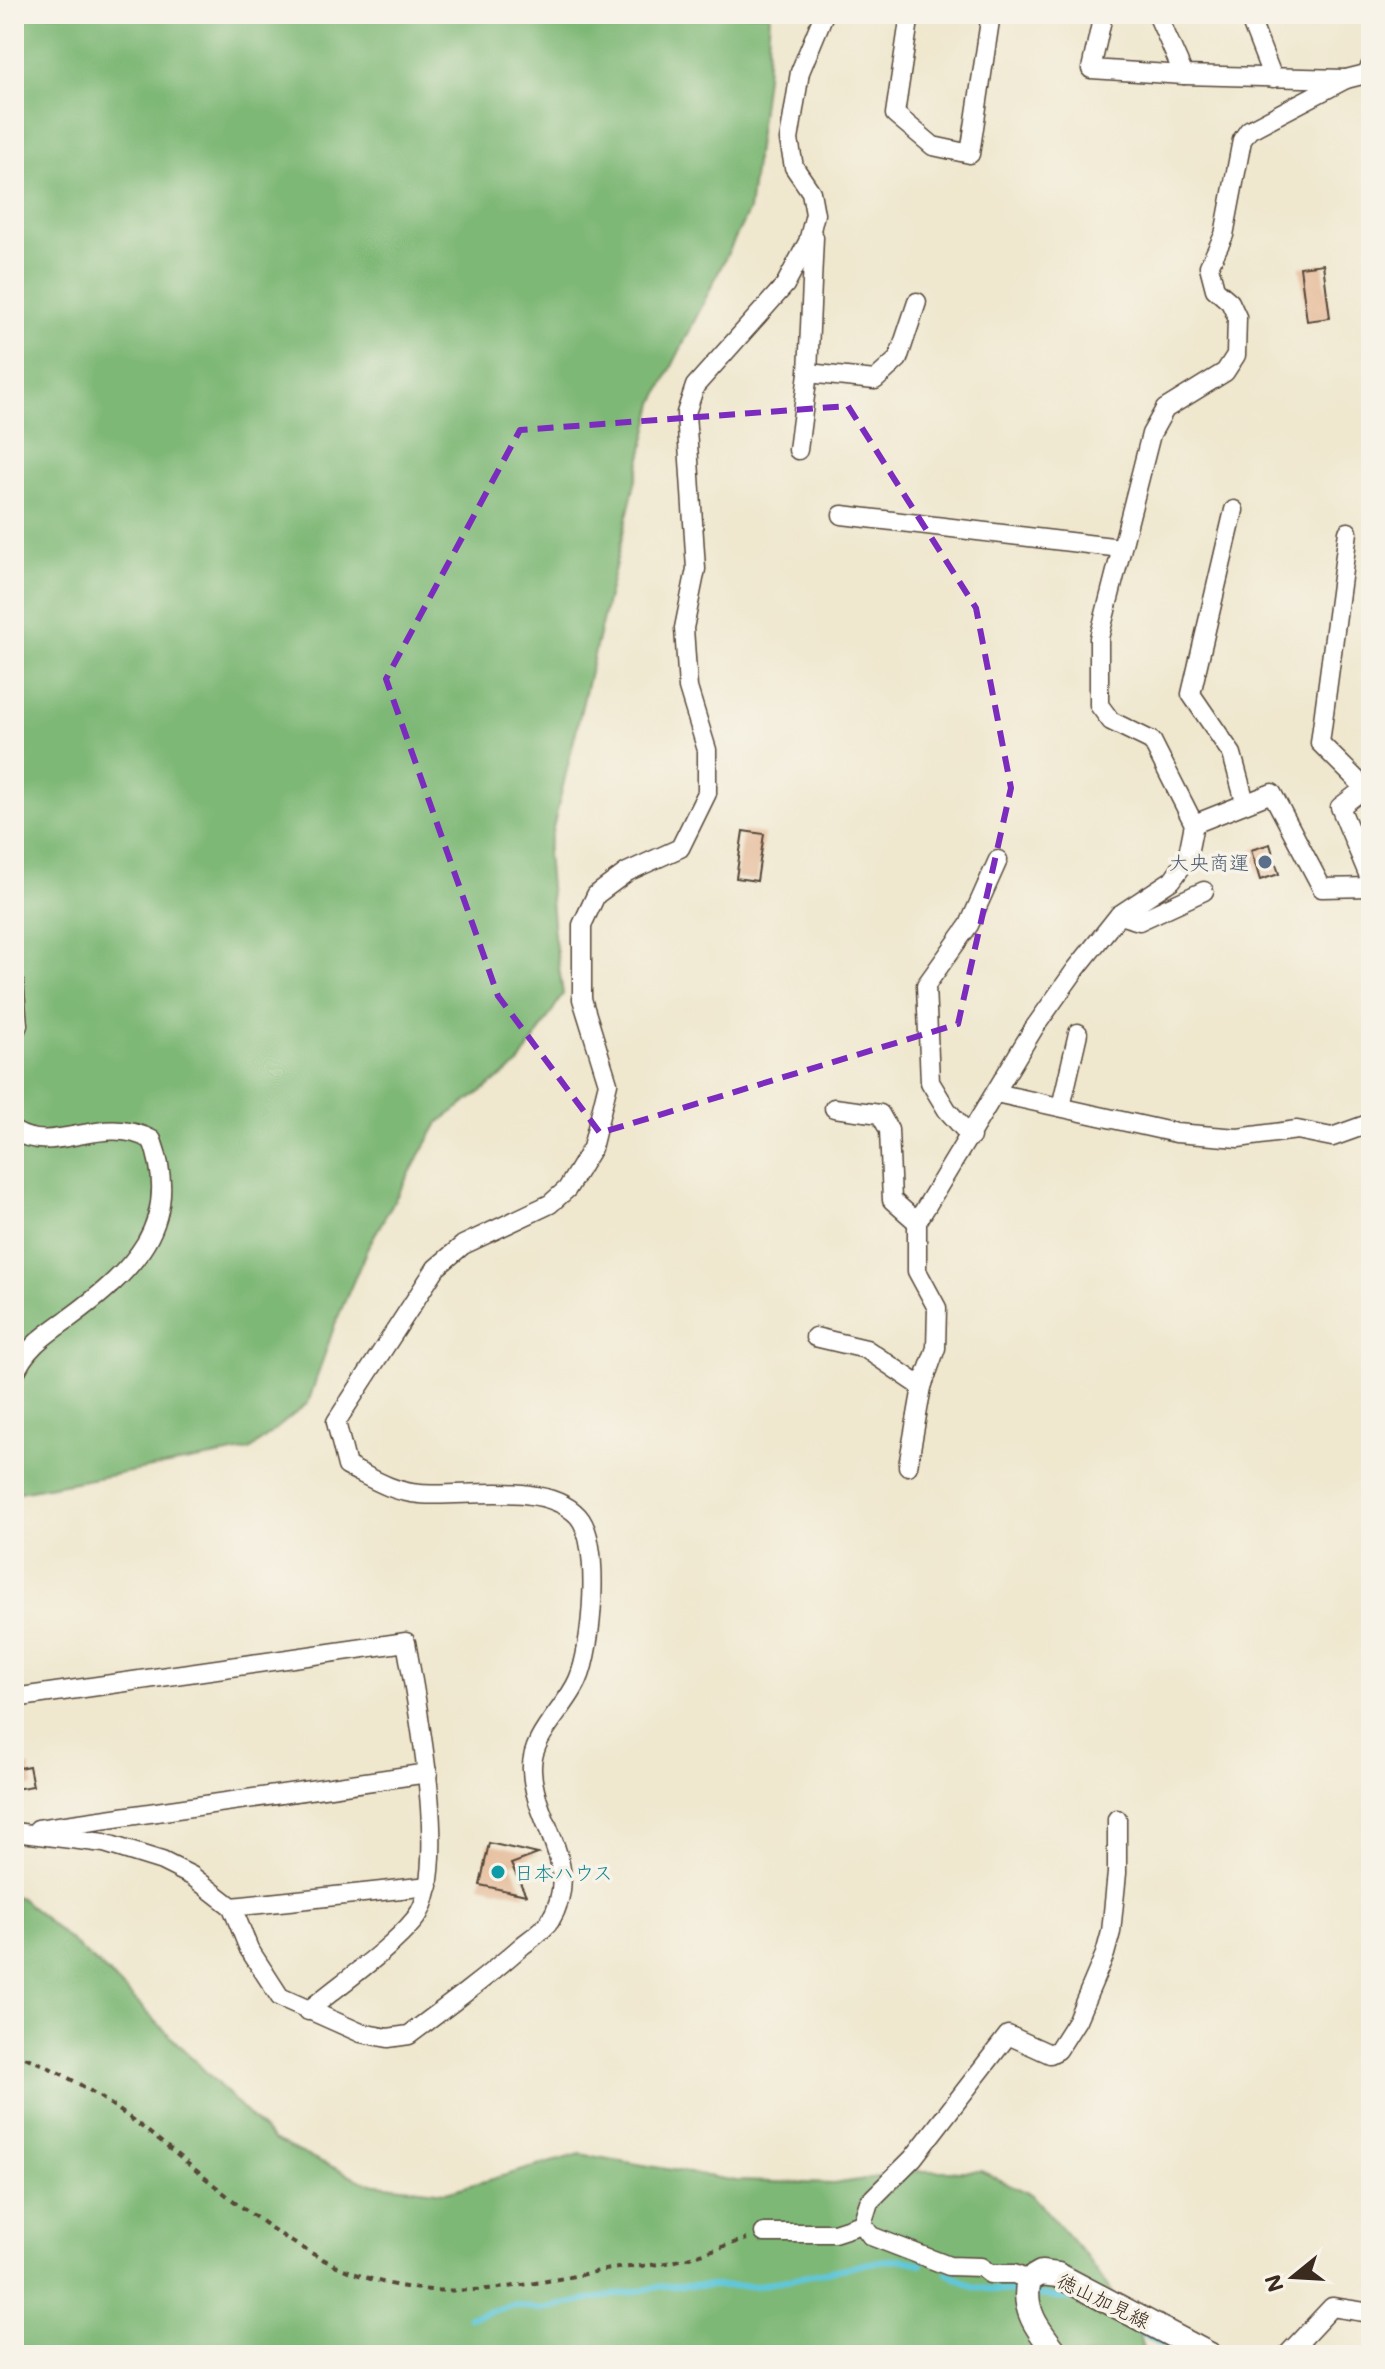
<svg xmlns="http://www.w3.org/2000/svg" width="1385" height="2369" font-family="Mali,'Klee One',sans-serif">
  <rect width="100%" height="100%" fill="#f7f3e8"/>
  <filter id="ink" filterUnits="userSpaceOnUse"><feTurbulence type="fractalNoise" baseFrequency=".0125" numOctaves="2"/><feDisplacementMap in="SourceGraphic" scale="16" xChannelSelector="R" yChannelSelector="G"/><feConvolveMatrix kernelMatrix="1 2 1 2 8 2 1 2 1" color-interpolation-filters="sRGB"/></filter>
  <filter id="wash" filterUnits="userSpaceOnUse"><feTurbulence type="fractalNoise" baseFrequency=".006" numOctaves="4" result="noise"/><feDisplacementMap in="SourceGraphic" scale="32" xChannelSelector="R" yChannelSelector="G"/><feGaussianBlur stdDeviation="1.8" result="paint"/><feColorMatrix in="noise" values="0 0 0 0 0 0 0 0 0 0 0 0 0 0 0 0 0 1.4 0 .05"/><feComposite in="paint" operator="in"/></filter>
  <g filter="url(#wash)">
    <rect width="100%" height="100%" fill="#efe7ce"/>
    <!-- forest -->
    <g fill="#7eb876" stroke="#5c714a" stroke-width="2">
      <polygon points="14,14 770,14 766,77 749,210 654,403 547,853 554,935 563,994 519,1064 438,1123 368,1247 335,1324 308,1403 250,1450 14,1493"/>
      <polygon points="14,1896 21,1898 110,1975 273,2140 368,2183 446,2192 580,2154 736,2181 834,2184 916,2171 981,2171 1031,2194 1085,2255 1138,2329 1146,2355 14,2355"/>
    </g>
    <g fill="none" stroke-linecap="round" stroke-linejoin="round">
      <!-- stream -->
      <g stroke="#5fc7db" stroke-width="6">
        <polyline points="947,2273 974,2287 1020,2293"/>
        <polyline points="1031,2294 1087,2301"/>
        <polyline points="469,2317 513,2305 541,2309 663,2286 757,2286 880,2261 899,2259 922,2264"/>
        <polyline points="1135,2329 1182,2355"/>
      </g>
    </g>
    <g id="blocks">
      <!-- building -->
      <g fill="#e4b693">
        <polygon points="1323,264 1330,318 1307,321 1300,267"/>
        <polygon points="743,831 764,834 757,881 736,878"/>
        <polygon points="1270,844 1279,874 1260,880 1251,850"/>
        <polygon points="29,1766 33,1786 14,1789 14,1769"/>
        <polygon points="489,1843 538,1854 511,1864 526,1895 480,1885"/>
      </g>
    </g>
  </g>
  <g filter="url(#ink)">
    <use href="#blocks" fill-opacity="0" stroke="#564638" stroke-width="2"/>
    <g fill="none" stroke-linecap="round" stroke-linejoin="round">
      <defs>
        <g id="minor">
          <polyline points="910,14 895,114 933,146 970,154 991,14"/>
          <polyline points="1157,14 1184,75"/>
          <polyline points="1248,14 1273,78"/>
          <polyline points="1103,15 1091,69 1184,75 1346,79 1366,74 1371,65"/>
          <polyline points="808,373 875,380 898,359 917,302"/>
          <polyline points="798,450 808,373 814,237"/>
          <polyline points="1234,510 1191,694 1232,754 1245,802"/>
          <polyline points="842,515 1121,548"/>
          <polyline points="1348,532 1320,743 1365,788"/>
          <polyline points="1371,788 1365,788 1340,807 1371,881"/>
          <polyline points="1194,824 1272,793 1322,888 1371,887"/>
          <polyline points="1119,915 1139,921 1204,891"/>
          <polyline points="14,981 18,1025 14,1034"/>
          <polyline points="996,1093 1176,1133 1238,1138 1297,1130 1332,1137 1371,1123"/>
          <polyline points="1061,1107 1078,1033"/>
          <polyline points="834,1108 880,1114 889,1130 892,1200 917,1222"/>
          <path d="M14,1131C55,1157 101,1112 152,1140C183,1224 132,1272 68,1319C45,1335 24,1349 14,1376"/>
          <polyline points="971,1137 947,1110 930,1082 926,985 969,925 998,860"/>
          <polyline points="815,1337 866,1349 922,1387"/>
          <polyline points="908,1466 922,1387 936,1348 937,1308 917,1271 917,1222 1034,1028 1076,969 1119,915 1172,880 1187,859 1194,824 1152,741 1111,721 1099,705 1099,638 1151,434 1165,409 1225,372 1236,355 1237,317 1230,302 1215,289 1209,266 1224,235 1242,140 1249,130 1346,79"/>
          <path d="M14,1698L406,1642C416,1699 452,1875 415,1919C388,1952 341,1983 308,2011"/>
          <polyline points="38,1829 428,1773"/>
          <path d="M14,1832L104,1843L162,1861L192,1876L232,1907L249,1949L280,1997L361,2033L388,2038L409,2035C448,2006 487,1977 523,1945C532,1938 544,1930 550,1921C584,1864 534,1824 532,1770C530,1736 565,1710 578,1680C592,1649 602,1542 578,1516C545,1480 464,1498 420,1494C392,1492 371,1478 347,1466L336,1422L436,1268L463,1245L550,1204L567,1189L592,1148L608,1083L582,999V925L596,895L627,872L680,848L707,793V750L688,688L684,628L696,569L686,413L695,386L785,285L808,242L815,214L811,192L794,167L789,140L800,72L824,14"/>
          <polyline points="232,1907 429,1886"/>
          <polyline points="862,2224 869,2202 913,2158 1008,2035 1050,2054 1058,2050 1077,2020 1105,1954 1111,1932 1117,1873 1117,1819"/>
          <polyline points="862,2224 871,2236 949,2266 981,2267 990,2274 1014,2274 1029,2280"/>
          <polyline points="764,2233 834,2233 862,2224"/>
          <polyline points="1287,2355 1332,2307 1371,2313"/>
        </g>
        <path id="tertiary" d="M1058,2355C1040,2332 1021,2311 1029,2280L1041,2273L1058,2275L1210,2355"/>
      </defs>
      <!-- minor casing -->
      <use href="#minor" stroke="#564638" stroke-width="21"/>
      <!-- tertiary casing -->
      <use href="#tertiary" stroke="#564638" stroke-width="27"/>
      <!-- path -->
      <path stroke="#564638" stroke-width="4" stroke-dasharray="6 6" stroke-linecap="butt" d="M14,2053C95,2082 159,2141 225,2194C362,2302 431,2306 599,2271C623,2266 647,2267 671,2262C696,2257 722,2246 747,2239"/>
      <!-- minor -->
      <use href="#minor" stroke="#fff" stroke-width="18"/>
      <!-- tertiary -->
      <use href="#tertiary" stroke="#fff" stroke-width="24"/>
    </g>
  </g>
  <!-- marked area -->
  <path fill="none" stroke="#7b2cbf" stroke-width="6" stroke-dasharray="16 10" stroke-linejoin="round" d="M848,406L976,608L1011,788L958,1024L600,1133L498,996L386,679L520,430Z"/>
  <!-- markers -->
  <circle fill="#5c6f8a" stroke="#f7f3e8" stroke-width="3" cx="1265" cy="862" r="8"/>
  <circle fill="#0f9aa8" stroke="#f7f3e8" stroke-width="3" cx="498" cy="1872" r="8"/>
  <g text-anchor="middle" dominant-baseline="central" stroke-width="7" stroke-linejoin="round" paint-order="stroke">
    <!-- service labels -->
    <g font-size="20" fill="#4e5e75" stroke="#f7f3e8" text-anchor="end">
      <text x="1249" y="862">大央商運</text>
    </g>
    <!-- culture labels -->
    <g font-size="20" fill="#0d838f" stroke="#f7f3e8" text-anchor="start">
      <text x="514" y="1872">日本ハウス</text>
    </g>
    <!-- street labels -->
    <g font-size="20" fill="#3b2a1e" stroke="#f7f3e8">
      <text transform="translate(1104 2300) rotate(26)">徳山加見線</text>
    </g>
  </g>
  <!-- margin -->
  <rect width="1385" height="2369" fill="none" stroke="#f7f3e8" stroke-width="48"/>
  <!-- north arrow -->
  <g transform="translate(1293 2277) rotate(252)" stroke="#f7f3e8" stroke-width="6" paint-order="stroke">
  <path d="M0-6L14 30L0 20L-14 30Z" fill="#3b2a1e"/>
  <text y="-12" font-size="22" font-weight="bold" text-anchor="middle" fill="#3b2a1e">N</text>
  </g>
</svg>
